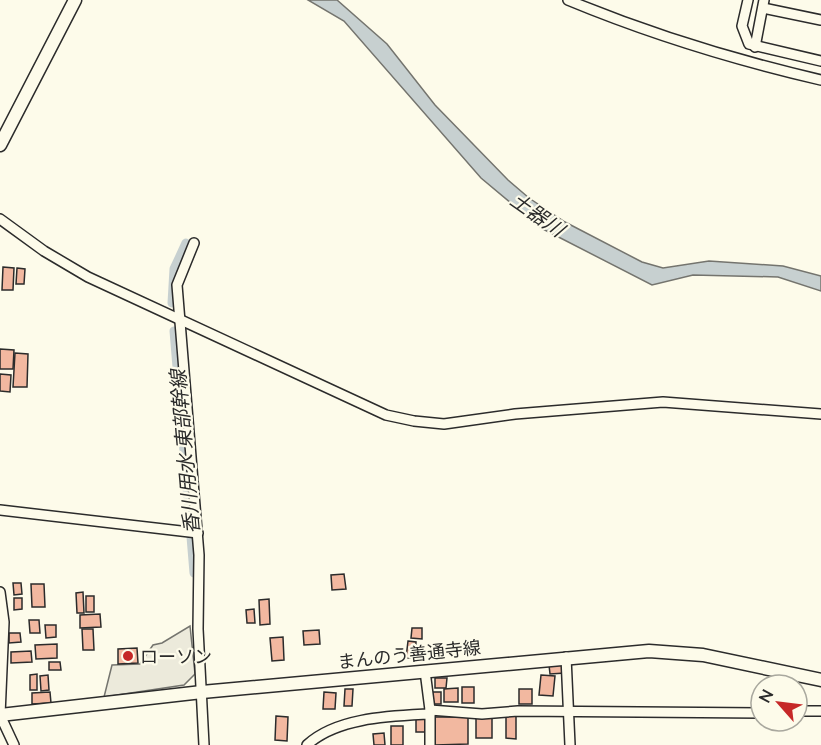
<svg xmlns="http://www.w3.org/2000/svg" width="821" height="745" font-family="Lato,'Noto Sans JP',sans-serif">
  <rect width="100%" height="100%" fill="#fdfbea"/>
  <!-- parking -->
  <polygon fill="#eceadb" stroke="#74746e" stroke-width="1.5" points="190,626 195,674 184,685 104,697 112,665 140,664 153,645 162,643"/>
  <!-- water -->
  <polygon fill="#c7d0d0" stroke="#74746e" stroke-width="1.5" points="308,0 337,0 387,44 435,105 508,180 529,198 565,222 642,262 663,268 709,261 783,266 821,276 821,291 778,277 693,275 652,285 541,228 481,178 344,21"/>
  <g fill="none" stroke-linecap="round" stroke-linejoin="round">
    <!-- canal -->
    <g stroke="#c7d0d0" stroke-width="9">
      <polyline points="172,303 174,269 186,243"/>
      <polyline points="174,331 194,573"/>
    </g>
  </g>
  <!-- building -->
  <g fill="#f2b8a0" stroke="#2b2b2b" stroke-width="1.5">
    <polygon points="3,267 14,268 13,290 2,290"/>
    <polygon points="17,268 25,269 24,284 16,284"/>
    <polygon points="0,349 14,350 13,369 0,369"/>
    <polygon points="15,353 28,354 27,387 13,387"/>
    <polygon points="0,374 11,375 10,392 0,391"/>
    <polygon points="344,574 346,589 332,590 331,575"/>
    <polygon points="13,583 21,583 22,594 14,595"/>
    <polygon points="31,584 44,584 45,607 32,607"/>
    <polygon points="83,592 84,613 77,613 76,593"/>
    <rect x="86" y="596" width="8" height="16"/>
    <polygon points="14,598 22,598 22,609 14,610"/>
    <polygon points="269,599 270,624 260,625 259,600"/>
    <polygon points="254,609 255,623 247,623 246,610"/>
    <polygon points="100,614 101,627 80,628 80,615"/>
    <polygon points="29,620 39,620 40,633 30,633"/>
    <polygon points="45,625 56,625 56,637 46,638"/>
    <polygon points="412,628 422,628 422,639 411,638"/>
    <polygon points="82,629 93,629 94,650 83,650"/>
    <polygon points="319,630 320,644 304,645 303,631"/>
    <polygon points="9,633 20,633 21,642 9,643"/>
    <polygon points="283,637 284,660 272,661 270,638"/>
    <polygon points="408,641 416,642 415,658 406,658"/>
    <polygon points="57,644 57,658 36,659 35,645"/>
    <polygon points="137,648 138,663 118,664 118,649"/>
    <polygon points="31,651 32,662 11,663 11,652"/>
    <polygon points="49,662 60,662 61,670 49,670"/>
    <polygon points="564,664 565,673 550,674 549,665"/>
    <polygon points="37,674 37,690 30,690 30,675"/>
    <polygon points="48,675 49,690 41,691 40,676"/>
    <polygon points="541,675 555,676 553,696 539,695"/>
    <polygon points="435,678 447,678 446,688 435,688"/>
    <rect x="462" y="687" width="12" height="16"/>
    <polygon points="458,688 458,702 444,702 444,689"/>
    <polygon points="345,689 353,689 352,706 344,706"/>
    <rect x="519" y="689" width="13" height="15"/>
    <polygon points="50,692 51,703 32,704 32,693"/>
    <polygon points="324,692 336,693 335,709 323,709"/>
    <rect x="430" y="692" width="11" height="12"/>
    <polygon points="276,716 288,717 287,741 275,740"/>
    <polygon points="506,716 516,716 516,739 506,738"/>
    <rect x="416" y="717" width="10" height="15"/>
    <polygon points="435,717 468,717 468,744 435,745"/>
    <polygon points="476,717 492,718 492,738 476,738"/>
    <rect x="391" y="726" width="12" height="19"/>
    <polygon points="384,733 385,745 374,745 373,734"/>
  </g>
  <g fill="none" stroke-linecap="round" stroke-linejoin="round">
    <defs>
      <g id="minor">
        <path d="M568,0C650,34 735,60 821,80"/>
        <polyline points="748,0 742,26 749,44 821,61"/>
        <polyline points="763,8 821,20"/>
        <polyline points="755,47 764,0"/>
        <polyline points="0,219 44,251 88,277 386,415 414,421 444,424 515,414 663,402 821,414"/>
        <polyline points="194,243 177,285 199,555 198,629 204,745"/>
        <polyline points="0,510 198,533"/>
        <polyline points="0,592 4,622 0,715 14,745"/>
        <polyline points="566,657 570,745"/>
        <polyline points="425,671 430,710 430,745"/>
        <polyline points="430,710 482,714 518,711 761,713"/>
        <polyline points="797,711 821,711"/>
        <path d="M307,745C337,717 392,716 430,714"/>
      </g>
      <g id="major">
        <polyline points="0,145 75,0"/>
        <polyline points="0,715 202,692 649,651 703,655 821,680"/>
      </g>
    </defs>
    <!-- minor casing -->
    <use href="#minor" stroke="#2b2b2b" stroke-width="12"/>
    <!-- major casing -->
    <use href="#major" stroke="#2b2b2b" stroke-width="15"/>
    <!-- minor -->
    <use href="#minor" stroke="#fdfbea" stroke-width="9"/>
    <!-- major -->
    <use href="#major" stroke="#fdfbea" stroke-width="12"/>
  </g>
  <!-- markers -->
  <circle fill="#c62828" stroke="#fdfbea" stroke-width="2" cx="128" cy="656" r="6"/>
  <g text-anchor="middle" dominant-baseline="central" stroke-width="4.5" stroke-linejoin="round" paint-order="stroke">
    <!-- street labels -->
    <g font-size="18" fill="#2b2b2b" stroke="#fdfbea">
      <text transform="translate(409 654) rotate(-6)">まんのう善通寺線</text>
    </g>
    <!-- poi labels -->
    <g font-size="18" fill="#2b2b2b" stroke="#fdfbea" text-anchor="start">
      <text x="140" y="656">ローソン</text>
    </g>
    <!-- water labels -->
    <g font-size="20" font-style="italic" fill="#2b2b2b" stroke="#fdfbea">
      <text transform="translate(538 214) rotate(35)">土器川</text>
      <text transform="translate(184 452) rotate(-95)">香川用水 東部幹線</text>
    </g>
  </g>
  <!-- north arrow -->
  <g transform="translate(779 703) rotate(298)"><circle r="28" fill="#fdfbea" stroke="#a9a89e" stroke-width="1.5"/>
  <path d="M0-4.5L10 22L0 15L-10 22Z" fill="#c62828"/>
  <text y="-9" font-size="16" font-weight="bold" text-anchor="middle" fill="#2b2b2b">N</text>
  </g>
</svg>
